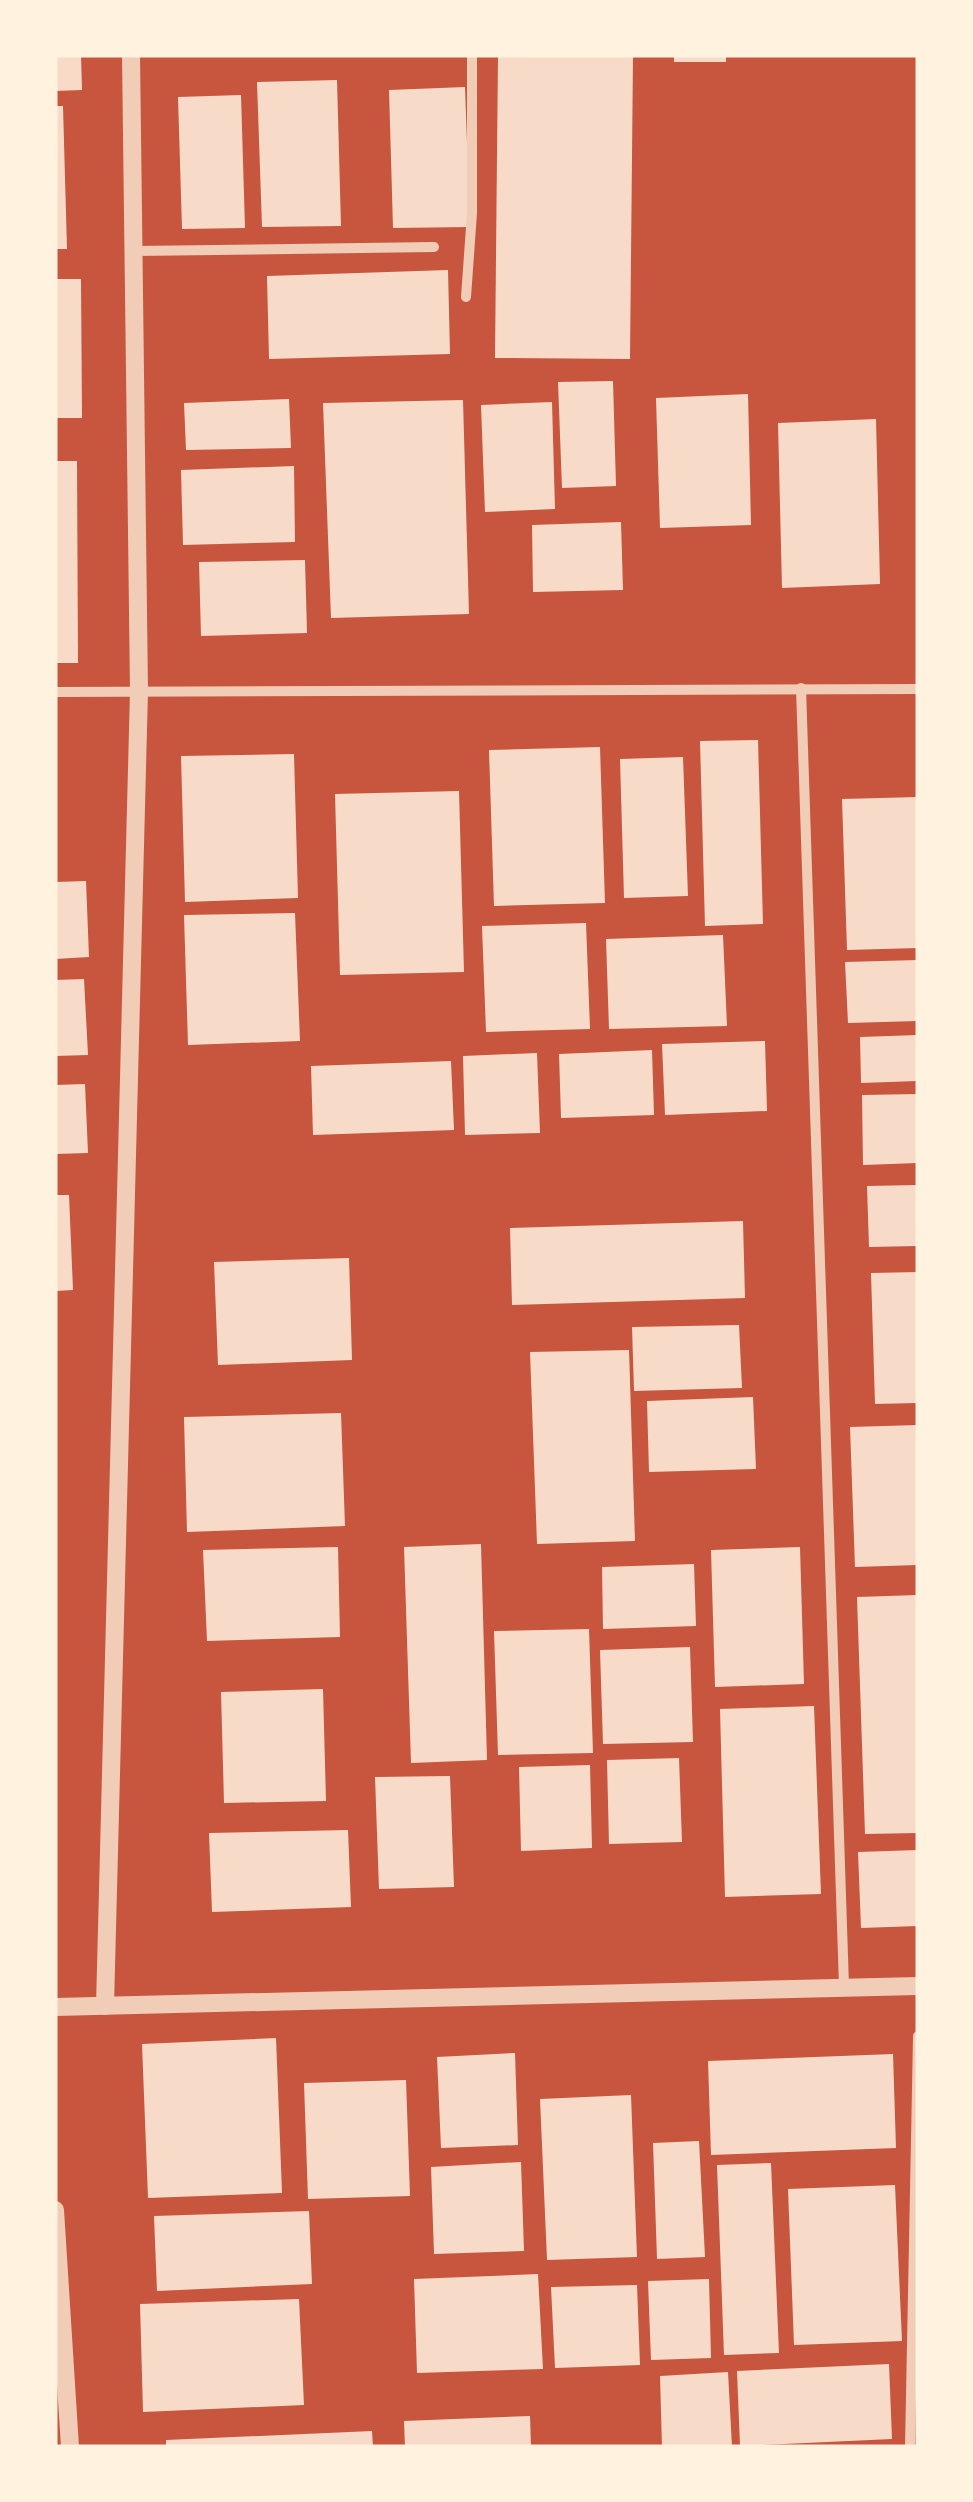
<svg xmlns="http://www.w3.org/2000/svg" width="973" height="2502" font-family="Helvetica,sans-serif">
  <rect width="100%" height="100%" fill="#c8553d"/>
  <!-- building -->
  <g fill="#f7dbc8">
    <polygon points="55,55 81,55 82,90 55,91"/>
    <polygon points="498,55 633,55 630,359 495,358"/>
    <rect x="674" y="55" width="52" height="7"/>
    <polygon points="337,80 341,226 262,227 257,82"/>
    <polygon points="465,87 470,227 393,228 389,90"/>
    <polygon points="241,95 245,228 182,229 178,97"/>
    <polygon points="55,106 63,106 67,249 55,249"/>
    <polygon points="448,270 450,354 269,359 267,276"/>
    <polygon points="55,279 81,279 82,418 55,418"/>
    <polygon points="613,381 616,486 562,488 558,382"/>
    <polygon points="748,394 751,525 660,528 656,398"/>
    <polygon points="289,399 291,448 186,450 184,403"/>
    <polygon points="463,400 469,614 331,618 323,403"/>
    <polygon points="552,402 555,509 485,512 481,405"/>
    <polygon points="876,419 880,584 782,588 778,423"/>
    <polygon points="55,461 77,461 78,663 55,663"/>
    <polygon points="294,466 295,542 183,545 181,470"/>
    <polygon points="621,522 623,590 533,592 532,525"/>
    <polygon points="305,560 307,633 201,636 199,562"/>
    <polygon points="758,740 763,924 705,926 700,741"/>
    <polygon points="600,747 605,903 494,906 489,750"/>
    <polygon points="294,754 298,898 185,902 181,756"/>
    <polygon points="683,757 688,896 624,898 620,759"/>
    <polygon points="459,791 464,972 340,975 335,794"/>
    <polygon points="918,797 918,948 847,950 842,799"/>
    <polygon points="86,881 89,957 55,959 55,882"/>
    <polygon points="295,913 300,1041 188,1045 184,915"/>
    <polygon points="586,923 590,1029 486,1032 482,926"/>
    <polygon points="723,935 727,1026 609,1029 606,939"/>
    <polygon points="918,960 918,1021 848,1023 845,962"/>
    <polygon points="84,979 88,1055 55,1056 55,980"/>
    <polygon points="918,1035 918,1081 861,1083 860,1037"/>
    <polygon points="765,1041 767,1111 665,1115 662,1044"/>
    <polygon points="652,1050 654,1115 561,1118 559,1054"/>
    <polygon points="537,1053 540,1133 465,1135 463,1056"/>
    <polygon points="451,1061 454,1130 313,1135 311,1066"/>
    <polygon points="85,1084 88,1153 55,1154 55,1085"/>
    <polygon points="918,1094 918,1163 863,1165 862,1095"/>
    <polygon points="918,1185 918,1246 869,1247 867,1186"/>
    <polygon points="55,1195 69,1195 73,1290 55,1291"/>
    <polygon points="743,1221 745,1298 512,1305 510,1228"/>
    <polygon points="349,1258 352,1360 218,1365 214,1262"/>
    <polygon points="918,1272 918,1403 875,1404 871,1273"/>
    <polygon points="739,1325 742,1388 634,1391 632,1327"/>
    <polygon points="629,1350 635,1541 537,1544 530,1352"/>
    <polygon points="753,1397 756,1469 649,1472 647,1401"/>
    <polygon points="341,1413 345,1526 187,1532 184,1417"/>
    <polygon points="918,1425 918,1565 855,1567 850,1427"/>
    <polygon points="481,1544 487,1760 411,1763 404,1547"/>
    <polygon points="338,1547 340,1637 207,1641 203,1550"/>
    <polygon points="800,1547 804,1684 715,1687 711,1550"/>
    <polygon points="694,1564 696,1626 603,1629 602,1567"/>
    <polygon points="918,1595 918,1833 865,1834 857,1597"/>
    <polygon points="589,1629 593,1753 498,1755 494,1631"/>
    <polygon points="690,1647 693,1742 603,1744 600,1650"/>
    <polygon points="323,1689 326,1801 224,1803 221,1692"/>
    <polygon points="814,1706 821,1894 725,1897 720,1709"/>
    <polygon points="679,1758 682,1842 609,1844 607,1760"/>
    <polygon points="590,1765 592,1848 521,1851 519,1767"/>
    <polygon points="450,1776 454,1887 379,1889 375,1777"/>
    <polygon points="348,1830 351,1907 212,1912 209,1833"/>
    <polygon points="918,1850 918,1926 861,1928 858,1852"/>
    <polygon points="276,2038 282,2193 148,2198 142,2044"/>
    <polygon points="515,2053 518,2145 441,2148 437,2057"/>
    <polygon points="893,2054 896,2148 711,2155 708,2061"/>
    <polygon points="406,2080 410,2196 308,2199 304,2083"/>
    <polygon points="631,2095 637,2257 547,2260 540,2099"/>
    <polygon points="699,2141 705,2257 657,2259 653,2143"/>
    <polygon points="521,2162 524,2251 434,2254 431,2167"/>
    <polygon points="771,2163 779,2353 724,2355 717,2165"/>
    <polygon points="895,2185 902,2341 794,2345 788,2189"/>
    <polygon points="309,2211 312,2284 157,2291 154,2216"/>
    <polygon points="538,2274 543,2369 417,2373 414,2279"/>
    <polygon points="709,2279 711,2358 651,2360 648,2281"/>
    <polygon points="637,2285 640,2365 555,2368 551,2287"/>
    <polygon points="299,2299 304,2405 143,2412 140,2304"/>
    <polygon points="889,2364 892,2439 740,2446 737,2371"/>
    <polygon points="728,2372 732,2447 662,2447 660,2376"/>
    <polygon points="530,2416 531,2447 405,2447 404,2421"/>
    <polygon points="372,2431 373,2447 166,2447 166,2440"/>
  </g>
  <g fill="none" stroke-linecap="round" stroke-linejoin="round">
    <!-- minor -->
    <g stroke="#f1ccb7" stroke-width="10">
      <polyline points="135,251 434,247"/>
      <polyline points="466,297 472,213 472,55"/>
      <polyline points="801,688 844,1986"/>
      <polyline points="55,692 918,689"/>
      <polyline points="910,2447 918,2036"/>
    </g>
    <!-- tertiary -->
    <g stroke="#f1ccb7" stroke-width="18">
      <polyline points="105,2006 139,691 131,55"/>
      <polyline points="55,2007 918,1986"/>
      <polyline points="55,2210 70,2447"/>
    </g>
  </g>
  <!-- border -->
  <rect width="973" height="2502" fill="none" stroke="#fff3e0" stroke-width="115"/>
</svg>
